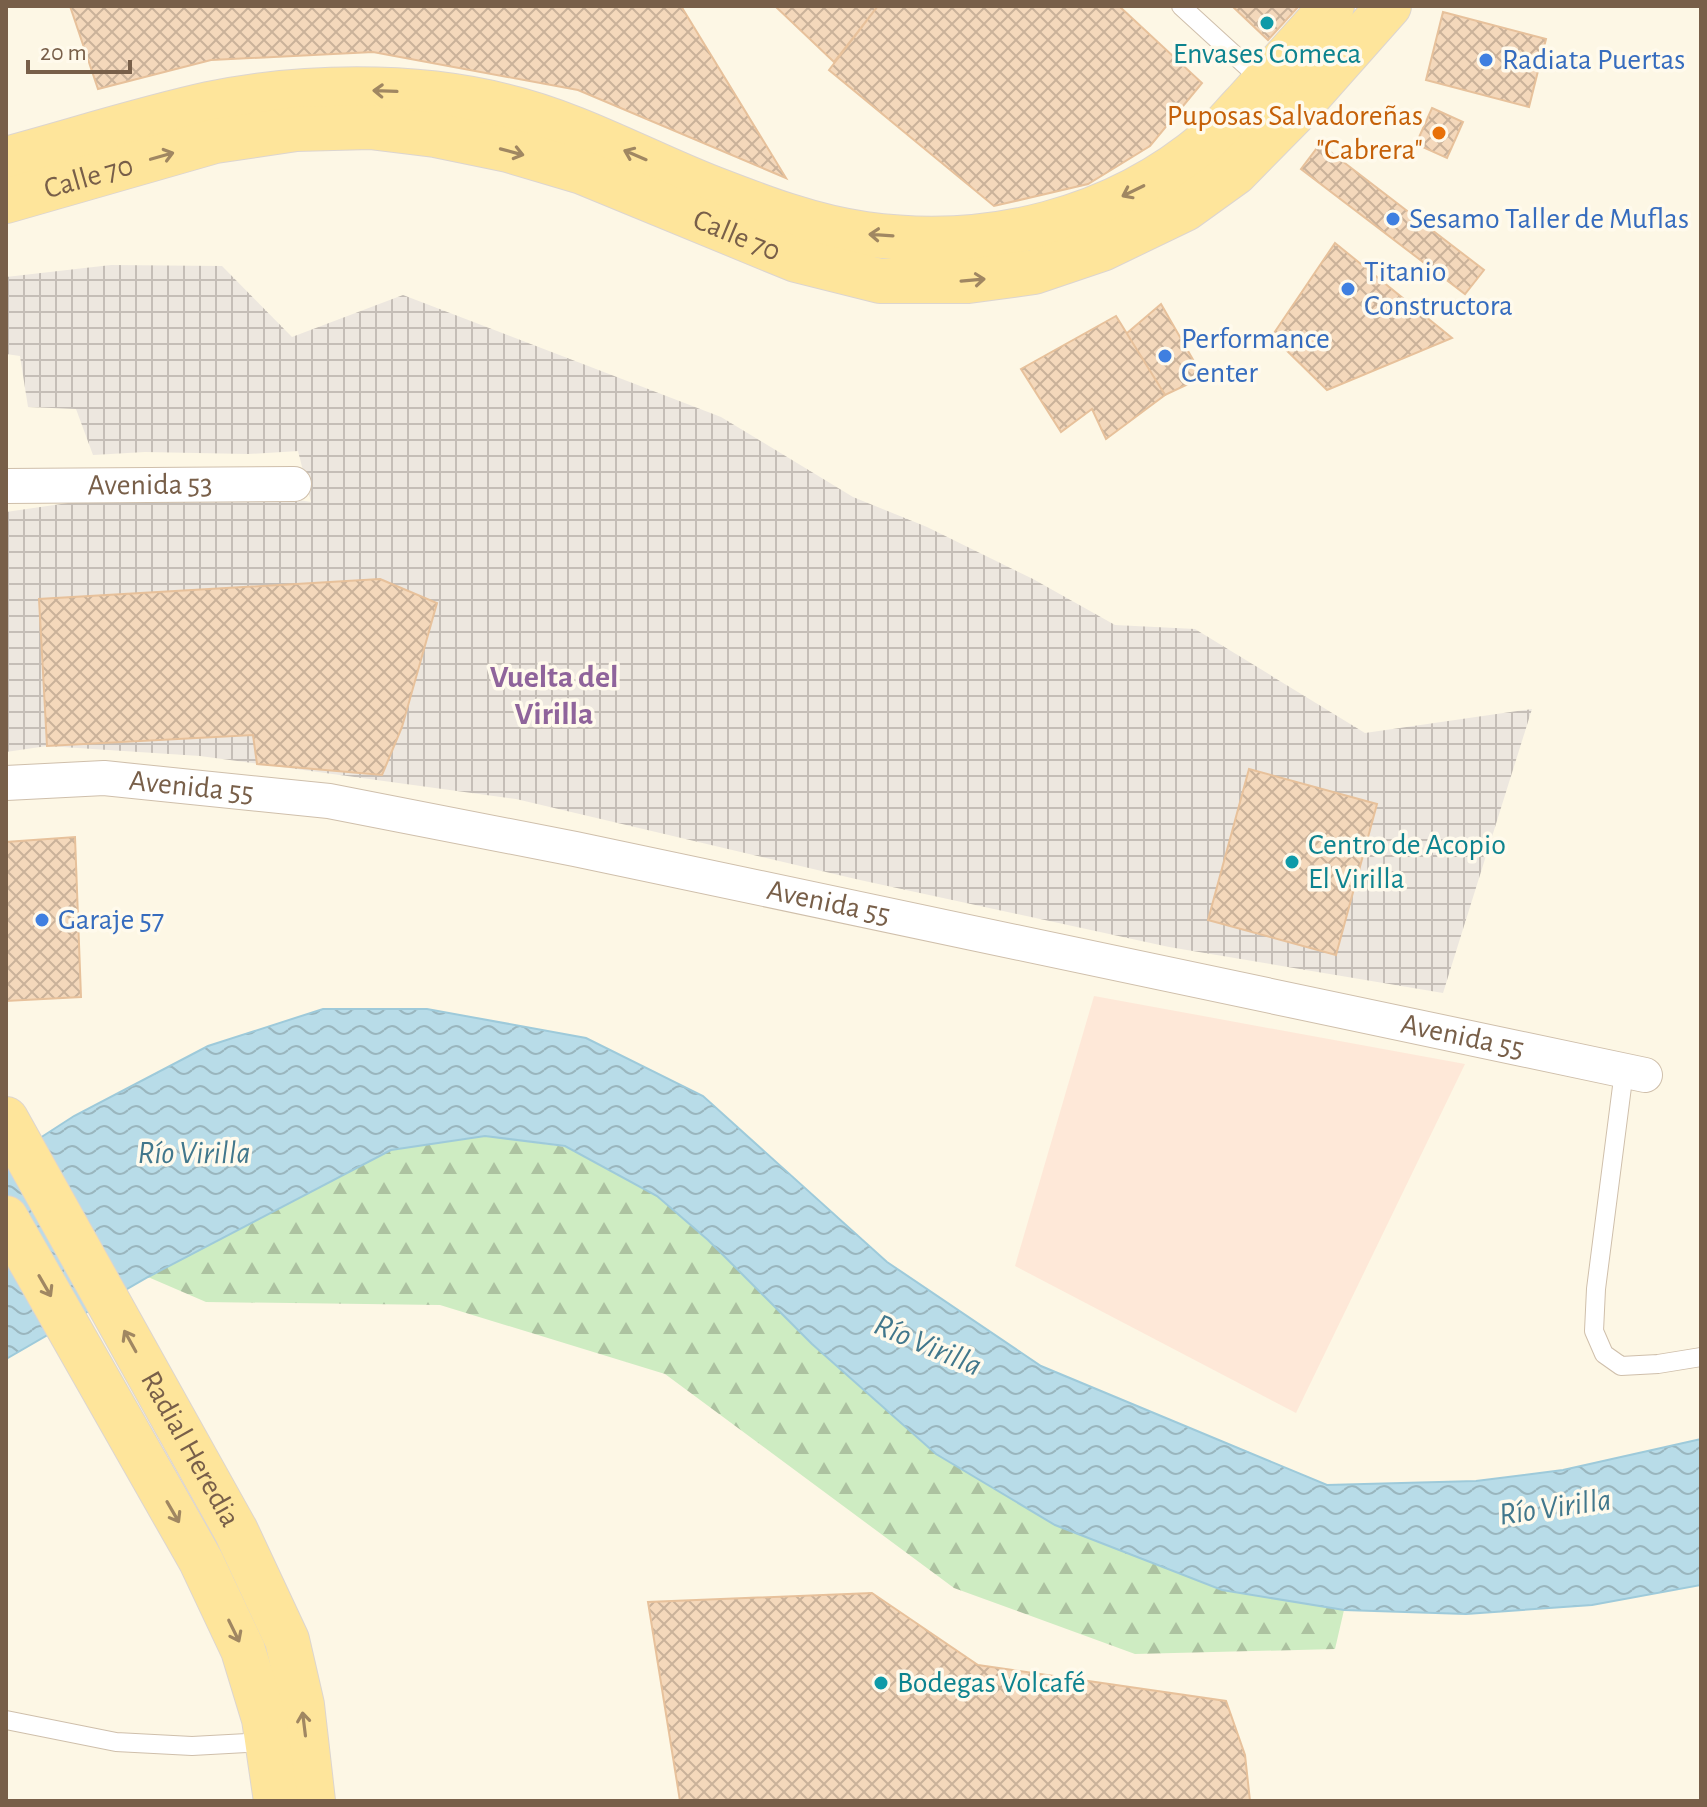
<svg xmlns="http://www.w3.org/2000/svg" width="1707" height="1807" font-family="'Alegreya Sans',sans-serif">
  <defs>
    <pattern id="industrial-grid" width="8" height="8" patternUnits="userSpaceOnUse" patternTransform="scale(2)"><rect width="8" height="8" fill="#ede7df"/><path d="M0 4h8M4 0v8" fill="none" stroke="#c5beb7"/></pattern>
    <pattern id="forest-firs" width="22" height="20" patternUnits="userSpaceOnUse" patternTransform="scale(2)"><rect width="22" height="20" fill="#ceecc2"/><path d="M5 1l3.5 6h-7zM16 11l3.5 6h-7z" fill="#acc2a0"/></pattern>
    <pattern id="water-waves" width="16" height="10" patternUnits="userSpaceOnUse" patternTransform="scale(2)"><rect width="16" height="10" fill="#b8dce8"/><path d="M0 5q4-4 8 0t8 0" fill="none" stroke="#9ab6be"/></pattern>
    <pattern id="building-cross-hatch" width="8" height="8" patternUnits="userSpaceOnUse" patternTransform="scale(2)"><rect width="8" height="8" fill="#f4d8bb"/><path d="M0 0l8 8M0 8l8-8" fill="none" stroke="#cab29a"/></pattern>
  </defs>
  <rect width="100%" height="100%" fill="#fdf7e5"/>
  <!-- commercial -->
  <polygon fill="#fee8d8" points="1094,996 1465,1064 1296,1413 1015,1266"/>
  <!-- industrial -->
  <polygon fill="url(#industrial-grid)" points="111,265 222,266 292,337 403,295 721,417 853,497 927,527 1033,579 1115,625 1195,629 1365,733 1532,709 1443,993 1169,947 860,880 516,799 200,756 47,746 6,752 6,512 199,484 311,502 298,451 248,454 145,452 93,455 76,409 28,407 20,356 6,354 6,277"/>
  <!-- forest -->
  <polygon fill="url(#forest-firs)" points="485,1136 566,1147 657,1196 708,1240 812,1344 936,1454 1055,1525 1222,1590 1344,1610 1335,1649 1135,1654 954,1588 665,1374 440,1305 206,1302 148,1277 391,1150"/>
  <!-- water -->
  <polygon fill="url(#water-waves)" stroke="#9ecada" stroke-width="2" points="323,1009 427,1009 586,1038 703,1096 887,1262 1041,1366 1327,1485 1476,1481 1563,1470 1701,1439 1701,1585 1592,1605 1466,1614 1344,1610 1222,1590 1055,1525 936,1454 812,1344 708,1240 657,1196 565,1146 485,1136 391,1150 148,1277 6,1359 6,1160 74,1116 208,1046"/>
  <!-- building -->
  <g fill="url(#building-cross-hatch)" stroke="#e7c19b" stroke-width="2">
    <polygon points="70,6 681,6 786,178 578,90 373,52 211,60 98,89"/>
    <polygon points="775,6 878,6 834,62"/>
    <polygon points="878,6 1119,6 1202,83 1150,146 1088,184 994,206 829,70"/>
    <polygon points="1232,6 1299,6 1268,40"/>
    <polygon points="1443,12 1546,39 1529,107 1426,80"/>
    <polygon points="1432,108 1463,122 1447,158 1416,144"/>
    <polygon points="1320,144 1484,270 1465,294 1301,169"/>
    <polygon points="1335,243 1452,338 1327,390 1272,336"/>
    <polygon points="1161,304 1203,377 1165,395 1126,334"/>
    <polygon points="1116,316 1165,395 1106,439 1092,409 1061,432 1021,369"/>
    <polygon points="380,579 437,603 402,727 382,775 257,764 253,735 47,746 39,599"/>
    <polygon points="1249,769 1377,804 1336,955 1208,920"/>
    <polygon points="75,837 81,997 6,1001 6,842"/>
    <polygon points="872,1593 978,1665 1226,1701 1245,1755 1250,1801 680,1801 648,1602"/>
  </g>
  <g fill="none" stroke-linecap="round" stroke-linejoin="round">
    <defs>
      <g id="lane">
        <polyline points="1181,6 1264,82"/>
        <polyline points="1624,1071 1596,1289 1594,1331 1604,1354 1621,1366 1658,1364 1701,1357"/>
        <polyline points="6,1720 116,1742 192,1746 267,1742"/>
      </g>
      <g id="street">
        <path id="s1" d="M6,486L294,484"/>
        <path id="s2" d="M6,783L104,778L329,801L575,849L1645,1075"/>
      </g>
      <g id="primary">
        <path d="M6,159C73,141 141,119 209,104C299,85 414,83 504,106C576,123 643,161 712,188C761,207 813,227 865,234C988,251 1114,221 1210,139C1223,129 1233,115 1245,103C1274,71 1303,38 1332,6"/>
        <path id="s3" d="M6,201L215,141L296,129L370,127L435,135L508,150L582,172L796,260L880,281H968L1034,272L1102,249L1185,209L1235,173L1295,112L1389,6"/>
        <path id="s4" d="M6,1119L236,1531L287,1640L302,1705L313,1801"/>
        <polyline points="6,1218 201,1561 243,1650 264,1719 276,1801"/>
      </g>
    </defs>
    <!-- lane casing -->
    <use href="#lane" stroke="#cfbfab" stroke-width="20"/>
    <!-- street casing -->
    <use href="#street" stroke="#cfbfab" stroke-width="36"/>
    <!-- primary casing -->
    <use href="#primary" stroke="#dcd5d0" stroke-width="46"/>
    <!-- lane -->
    <use href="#lane" stroke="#fff" stroke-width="18"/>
    <!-- street -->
    <use href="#street" stroke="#fff" stroke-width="34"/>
    <!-- primary -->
    <use href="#primary" stroke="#fee59b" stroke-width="44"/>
  </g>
  <!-- one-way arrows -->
  <defs><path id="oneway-shaft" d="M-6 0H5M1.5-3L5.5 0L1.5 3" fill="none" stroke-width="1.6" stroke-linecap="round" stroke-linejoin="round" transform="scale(2)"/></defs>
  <g stroke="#a08762">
    <use href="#oneway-shaft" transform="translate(385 91) rotate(-178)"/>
    <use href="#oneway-shaft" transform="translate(512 152) rotate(15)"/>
    <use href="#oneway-shaft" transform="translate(635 155) rotate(-157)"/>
    <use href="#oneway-shaft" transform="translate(162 156) rotate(-16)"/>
    <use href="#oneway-shaft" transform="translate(1133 191) rotate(154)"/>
    <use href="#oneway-shaft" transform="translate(881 235) rotate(-176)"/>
    <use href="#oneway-shaft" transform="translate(973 280) rotate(-5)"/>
    <use href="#oneway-shaft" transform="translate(45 1286) rotate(60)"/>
    <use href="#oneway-shaft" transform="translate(130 1341) rotate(-119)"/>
    <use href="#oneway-shaft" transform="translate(173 1512) rotate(60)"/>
    <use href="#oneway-shaft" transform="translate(234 1631) rotate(64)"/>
    <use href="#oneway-shaft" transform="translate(304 1724) rotate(-97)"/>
  </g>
  <!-- markers -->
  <g fill="#0f9aa8" stroke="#fffaec" stroke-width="3">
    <circle cx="1267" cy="23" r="8"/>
    <circle cx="1292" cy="862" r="8"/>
    <circle cx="881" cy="1683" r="8"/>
  </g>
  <g fill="#3f7fe0" stroke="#fffaec" stroke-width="3">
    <circle cx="1486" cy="60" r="8"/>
    <circle cx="1393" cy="219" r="8"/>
    <circle cx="1348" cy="289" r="8"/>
    <circle cx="1165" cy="356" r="8"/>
    <circle cx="42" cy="920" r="8"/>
  </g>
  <circle fill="#e8710a" stroke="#fffaec" stroke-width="3" cx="1439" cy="133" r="8"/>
  <g text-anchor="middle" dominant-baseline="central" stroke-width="7" stroke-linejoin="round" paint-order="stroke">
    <!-- culture labels -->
    <g font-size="30" fill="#0d838f" stroke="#fffaec" text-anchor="start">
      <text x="1267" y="54" text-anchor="middle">Envases Comeca</text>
      <text x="1308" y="845">Centro de Acopio<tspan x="1308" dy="34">El Virilla</tspan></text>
      <text x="897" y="1683">Bodegas Volcafé</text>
    </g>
    <!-- shop labels -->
    <g font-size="30" fill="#366cbe" stroke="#fffaec" text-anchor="start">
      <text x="1502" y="60">Radiata Puertas</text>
      <text x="1409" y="219">Sesamo Taller de Muflas</text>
      <text x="1364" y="272">Titanio<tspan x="1364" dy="34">Constructora</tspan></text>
      <text x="1181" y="339">Performance<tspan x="1181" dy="34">Center</tspan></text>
      <text x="58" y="920">Garaje 57</text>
    </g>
    <!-- food labels -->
    <g font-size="30" fill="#c56008" stroke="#fffaec" text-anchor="end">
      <text x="1423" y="116">Puposas Salvadoreñas<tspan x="1423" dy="34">"Cabrera"</tspan></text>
    </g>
    <!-- street labels -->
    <g font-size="30" fill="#785f49" stroke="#fffaec">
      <text stroke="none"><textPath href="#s3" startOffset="86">Calle 70</textPath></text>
      <text stroke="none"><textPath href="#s3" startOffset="758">Calle 70</textPath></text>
      <text stroke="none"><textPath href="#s1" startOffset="144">Avenida 53</textPath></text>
      <text stroke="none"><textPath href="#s2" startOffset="186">Avenida 55</textPath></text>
      <text stroke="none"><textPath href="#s2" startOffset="834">Avenida 55</textPath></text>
      <text stroke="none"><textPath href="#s2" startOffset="1482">Avenida 55</textPath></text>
      <text stroke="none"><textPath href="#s4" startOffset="378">Radial Heredia</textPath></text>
    </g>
    <!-- neighbourhood labels -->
    <g font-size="32" font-weight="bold" fill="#8f649b" stroke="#fffaec">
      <text x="554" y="677">Vuelta del<tspan x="554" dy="37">Virilla</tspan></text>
    </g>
    <!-- water labels -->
    <g font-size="32" font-style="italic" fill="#41778c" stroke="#fffaec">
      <text x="194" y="1153">Río Virilla</text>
      <text transform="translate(928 1345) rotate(23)">Río Virilla</text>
      <text transform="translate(1555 1507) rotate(-8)">Río Virilla</text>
    </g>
  </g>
  <!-- border -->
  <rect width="1707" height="1807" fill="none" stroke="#785f49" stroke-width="16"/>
  <!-- scale -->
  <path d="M28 60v12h102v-12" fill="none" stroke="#785f49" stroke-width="4"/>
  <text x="40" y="60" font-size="24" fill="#785f49" stroke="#fffaec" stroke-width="6" paint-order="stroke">20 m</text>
</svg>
